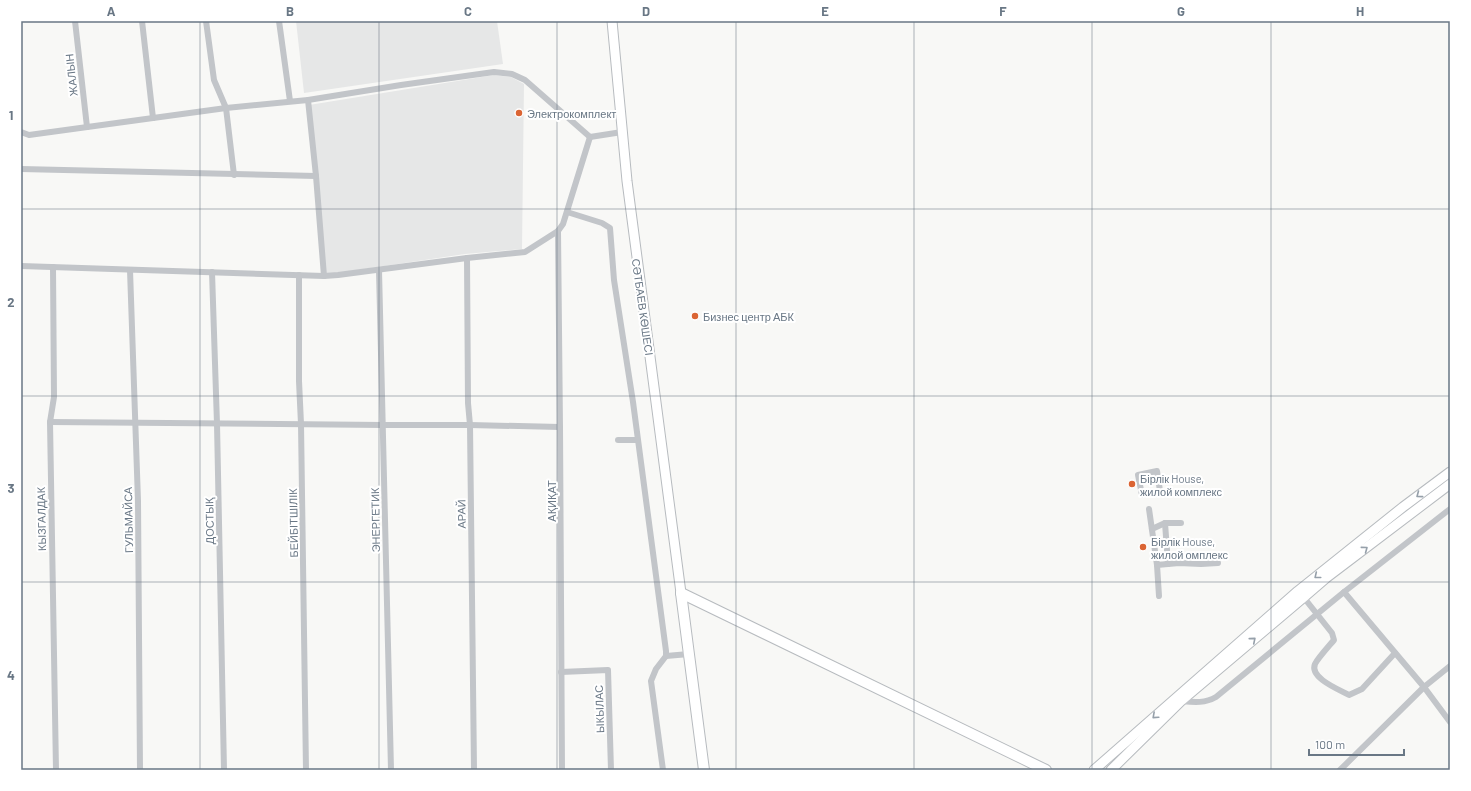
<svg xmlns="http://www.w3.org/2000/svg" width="1471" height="791" font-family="Barlow,sans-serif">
  <rect width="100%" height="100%" fill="#f8f8f6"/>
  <!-- built -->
  <g fill="#e6e7e7">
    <polygon points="296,21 497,21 503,64 304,93"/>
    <polygon points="494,75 511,77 524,84 522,249 465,254 337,273 324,273 309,105"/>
  </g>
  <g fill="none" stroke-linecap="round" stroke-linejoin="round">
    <defs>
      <g id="secondary">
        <polyline points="612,21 627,181 681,593"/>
        <polyline points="1094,770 1298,591 1403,507 1450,472"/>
        <polyline points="1111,770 1181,701 1304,597 1326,578 1450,484"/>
      </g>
      <g id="primary">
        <polyline points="681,593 1046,770"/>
        <polyline points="681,593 704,770"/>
      </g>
    </defs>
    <!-- secondary casing -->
    <use href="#secondary" stroke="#b7bbbf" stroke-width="11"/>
    <!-- primary casing -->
    <use href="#primary" stroke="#b7bbbf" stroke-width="12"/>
    <!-- street -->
    <g stroke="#c2c5c9" stroke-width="6">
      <polyline points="75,21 87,127"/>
      <polyline points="142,21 153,118"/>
      <polyline points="206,21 214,80 226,108 234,175"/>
      <polyline points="279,21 290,101"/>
      <polyline points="308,100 316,176 324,276"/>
      <polyline points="21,132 29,135 226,108 308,100 401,85 494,72 512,74 525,80 590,137"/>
      <polyline points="590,137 622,132"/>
      <polyline points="21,169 316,176"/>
      <polyline points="567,212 602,223 610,228 614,280 633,402 666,651 666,656 656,669 651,681 663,770"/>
      <polyline points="558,231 560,427 562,770"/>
      <polyline points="467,258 468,403 470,425 474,770"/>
      <polyline points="21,266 324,276 338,275 467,258 525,252 558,231 563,224 590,137"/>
      <polyline points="53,267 54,397 50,422 56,770"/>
      <polyline points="130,270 138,501 140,770"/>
      <polyline points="379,270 391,770"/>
      <polyline points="212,272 217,424 224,770"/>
      <polyline points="299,275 299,381 301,424 306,770"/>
      <polyline points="50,422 383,425 470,425 560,427"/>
      <polyline points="618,440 637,440"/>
      <polygon points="1157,471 1160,491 1142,495 1138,475"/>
      <polyline points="1149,509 1157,565"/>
      <polyline points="1165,523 1168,564"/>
      <polyline points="1152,529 1165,523 1181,523"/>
      <polyline points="1344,592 1424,687 1450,722"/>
      <path d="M1301,594L1332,633L1334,640C1329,646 1318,658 1315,664C1309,678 1340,690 1349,695L1362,689L1395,653"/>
      <polyline points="1159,596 1157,565 1179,563 1201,564 1218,563"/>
      <polyline points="666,656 689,654"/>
      <polyline points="561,672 608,670 611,770"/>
      <path d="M1179,701C1192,702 1204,704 1216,697L1344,592L1450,509"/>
      <polyline points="1340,770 1424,687 1450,666"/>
    </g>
    <!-- secondary -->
    <use href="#secondary" stroke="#fff" stroke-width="9"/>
    <!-- primary -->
    <use href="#primary" stroke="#fff" stroke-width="10"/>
  </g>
  <!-- one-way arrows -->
  <defs><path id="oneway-chevron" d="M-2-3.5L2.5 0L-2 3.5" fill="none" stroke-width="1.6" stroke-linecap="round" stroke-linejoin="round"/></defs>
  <g stroke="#96a0aa">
    <use href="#oneway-chevron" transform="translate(1419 495) rotate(143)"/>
    <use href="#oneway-chevron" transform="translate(1365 549) rotate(-37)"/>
    <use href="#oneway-chevron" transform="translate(1317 576) rotate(141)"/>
    <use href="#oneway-chevron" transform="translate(1253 640) rotate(-40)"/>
    <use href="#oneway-chevron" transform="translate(1155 716) rotate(138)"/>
  </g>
  <!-- grid -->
  <path fill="none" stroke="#697785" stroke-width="1" stroke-opacity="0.55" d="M200,21V770M379,21V770M557,21V770M736,21V770M914,21V770M1092,21V770M1271,21V770M21,209H1450M21,396H1450M21,582H1450"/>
  <!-- markers -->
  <g fill="#db6433" stroke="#fff" stroke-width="1.5">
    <circle cx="519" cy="113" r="4"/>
    <circle cx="695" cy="316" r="4"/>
    <circle cx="1132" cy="484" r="4"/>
    <circle cx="1143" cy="547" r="4"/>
  </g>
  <g text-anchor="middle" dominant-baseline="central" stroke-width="4" stroke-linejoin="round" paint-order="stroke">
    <!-- street labels -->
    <g font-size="11" fill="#697785" stroke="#fff">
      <text transform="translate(71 75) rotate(-96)">ЖАЛЫН</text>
      <text transform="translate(643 307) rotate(82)">СӘТБАЕВ КӨШЕСІ</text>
      <text transform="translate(551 501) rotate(-90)">АҚИҚАТ</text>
      <text transform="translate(461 514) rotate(-91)">АРАЙ</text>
      <text transform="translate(41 519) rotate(-91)">КЫЗГАЛДАК</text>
      <text transform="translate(128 520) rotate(-91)">ГУЛЬМАЙСА</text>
      <text transform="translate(375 520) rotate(-91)">ЭНЕРГЕТИК</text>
      <text transform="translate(209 521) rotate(-91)">ДОСТЫҚ</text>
      <text transform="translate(293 523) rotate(-91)">БЕЙБІТШІЛІК</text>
      <text transform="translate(599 709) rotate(-92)">ЫКЫЛАС</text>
    </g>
    <!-- poi labels -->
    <g font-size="11" fill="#697785" stroke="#fff" text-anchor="start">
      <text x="527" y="113">Электрокомплект</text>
      <text x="703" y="316">Бизнес центр АБК</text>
      <text x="1140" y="478">Бірлік House,<tspan x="1140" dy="13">жилой комплекс</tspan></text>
      <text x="1151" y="541">Бірлік House,<tspan x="1151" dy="13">жилой омплекс</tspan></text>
    </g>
  </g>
  <!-- border -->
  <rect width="1471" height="791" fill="none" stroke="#ffffff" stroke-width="44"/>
  <!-- scale -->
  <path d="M1309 749v6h95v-6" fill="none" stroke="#697785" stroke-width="2"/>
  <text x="1315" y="749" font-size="12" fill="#697785" stroke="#ffffff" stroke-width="3" paint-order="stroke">100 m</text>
  <rect x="22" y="22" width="1427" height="747" fill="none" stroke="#697785" stroke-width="1.5"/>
  <g font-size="13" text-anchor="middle" font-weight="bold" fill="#697785">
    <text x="111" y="16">A</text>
    <text x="290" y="16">B</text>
    <text x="468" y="16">C</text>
    <text x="646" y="16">D</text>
    <text x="825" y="16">E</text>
    <text x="1003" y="16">F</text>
    <text x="1181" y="16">G</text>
    <text x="1360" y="16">H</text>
    <text x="11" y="120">1</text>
    <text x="11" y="307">2</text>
    <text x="11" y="493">3</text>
    <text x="11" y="680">4</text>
  </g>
</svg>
